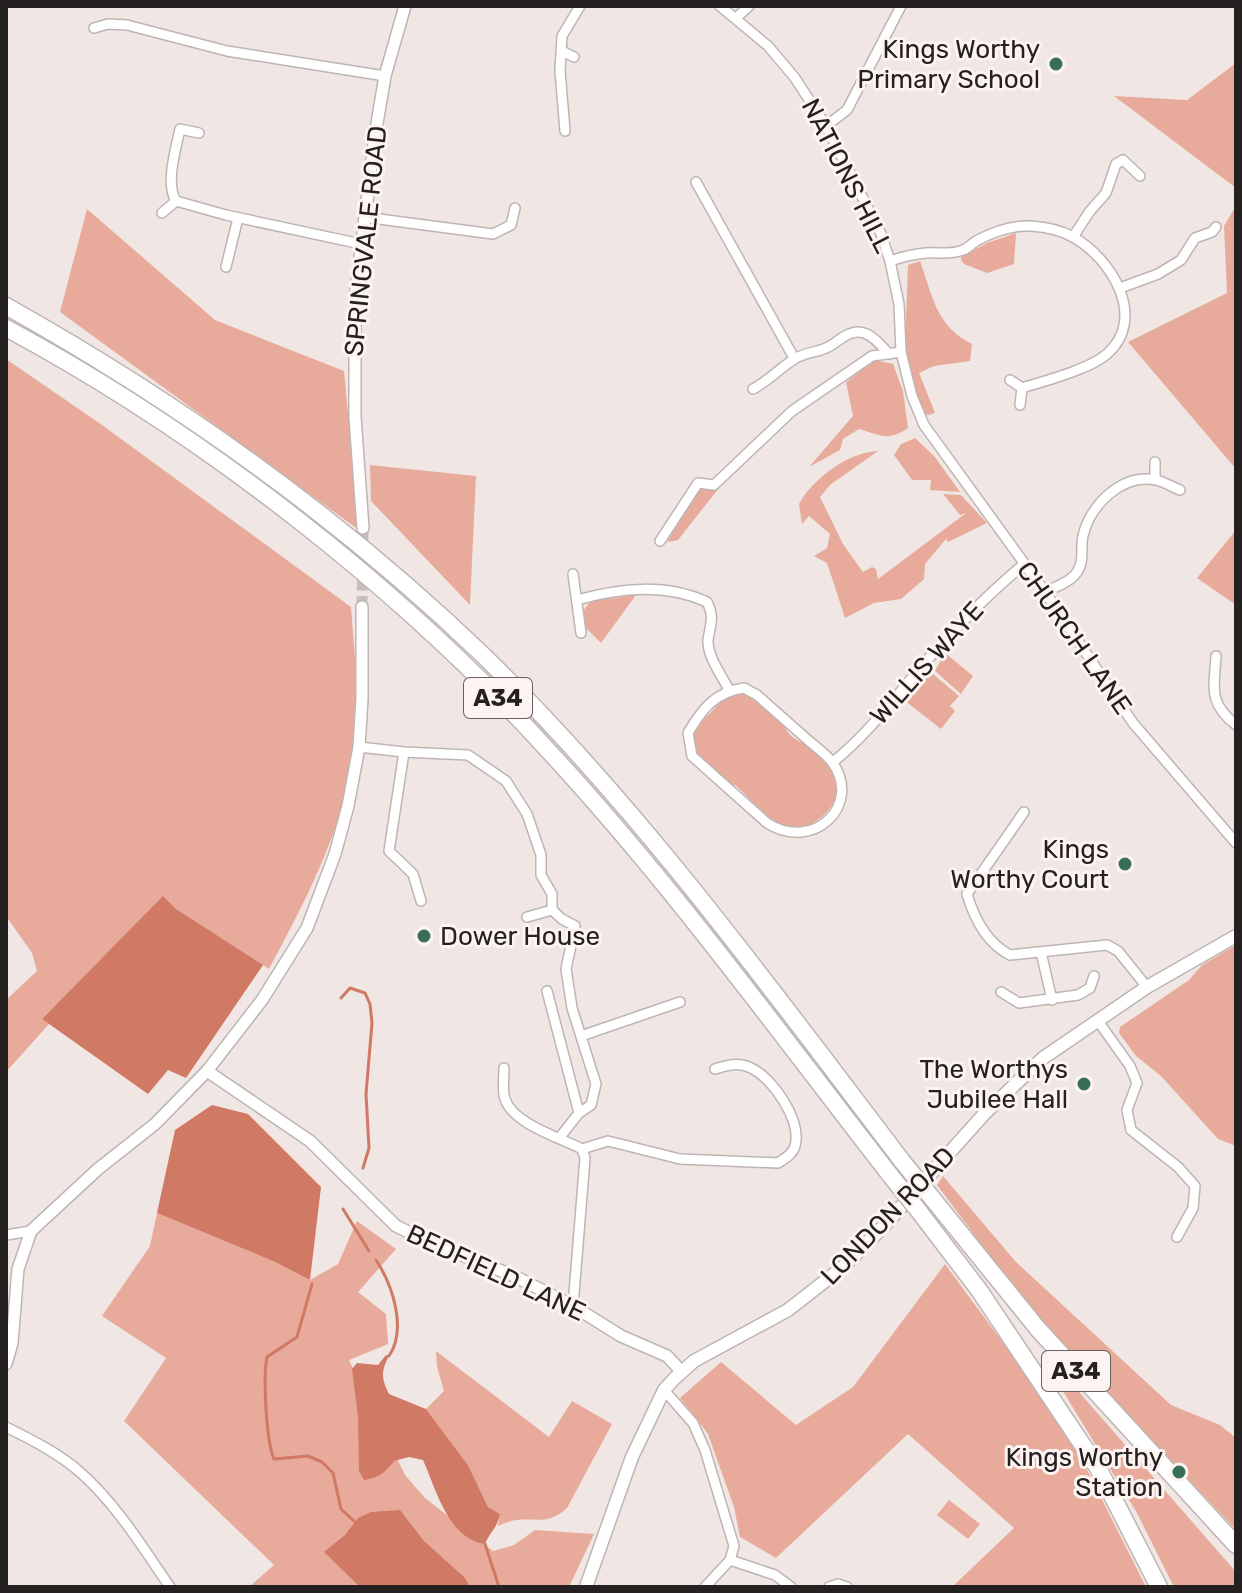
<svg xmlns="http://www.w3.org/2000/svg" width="1242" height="1593" font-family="Rubik,sans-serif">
  <rect width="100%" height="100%" fill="#f0e7e4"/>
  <!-- green -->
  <g fill="#e8ab9b">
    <polygon points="1236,63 1236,188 1114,96 1187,100"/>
    <polygon points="1236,206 1236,469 1128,342 1227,293 1224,226"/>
    <polygon points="87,209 215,320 344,371 359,530 60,312"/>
    <polygon points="1016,233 1014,264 987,273 964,264 961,260 961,257 987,243"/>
    <path d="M920,261C933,297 936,326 972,344L970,361L934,366L919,373L935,413L924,416L914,390L905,348L908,265Z"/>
    <path d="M6,359L102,425L351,607C354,651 360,697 355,742C347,823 307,898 269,969L175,909L163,897L42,1019L49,1024L6,1072V1000L37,971L32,953L6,916Z"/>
    <path d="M875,360L893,364L903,391L908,428C888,442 880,435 859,429L843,439L840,450L809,467L853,416L846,382Z"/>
    <polygon points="915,438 935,457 960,492 930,490 931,480 912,480 894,455 901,444"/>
    <path d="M878,451L830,485L820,497L843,544L863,572L872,567L876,569L878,579L966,513L960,515L943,494L961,495L987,523L948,542L946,539L925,564L924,579L901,599L874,603L845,618L827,563L814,556L827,548L830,534L809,516L802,524L799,504C813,478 849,452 878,451Z"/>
    <polygon points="370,465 476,476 470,605 371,501"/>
    <polygon points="702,484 719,488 678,540 667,542"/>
    <polygon points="1236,530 1236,605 1197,578"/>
    <polygon points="636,595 601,643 585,627 583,611 591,601"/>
    <polygon points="945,653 973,676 961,694 935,671"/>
    <polygon points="933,674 959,696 950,706 955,711 941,729 904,700 922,681"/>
    <path d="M742,693L750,697L784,725C786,733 797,742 805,743C815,752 830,762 834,775C836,782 838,792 835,799C829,815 805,834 787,827C764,820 752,799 735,785L731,786C717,773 676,747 697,725C703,719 710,714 716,707V703L733,694Z"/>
    <polygon points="1236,945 1236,1146 1218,1139 1161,1076 1136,1056 1119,1033 1120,1027 1189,980 1202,965"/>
    <polygon points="943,1176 1016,1262 1171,1405 1220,1425 1236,1438 1236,1530 1032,1312 937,1185"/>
    <polygon points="157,1213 275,1262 310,1280 338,1264 357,1221 396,1249 358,1292 386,1314 388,1344 349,1360 405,1475 425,1498 493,1551 514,1545 535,1530 594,1534 569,1587 249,1587 274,1565 124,1421 166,1358 102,1316 150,1246"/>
    <polygon points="945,1264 1067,1430 1146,1587 952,1587 1014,1528 908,1434 776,1558 740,1537 734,1507 708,1434 680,1398 721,1362 796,1425 853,1387"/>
    <path d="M436,1351L549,1437L572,1401L612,1424L567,1508C548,1525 539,1518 517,1520C511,1520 504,1524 498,1526L500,1514L488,1507L468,1465L426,1409L444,1391L437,1367Z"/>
    <polygon points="1059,1375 1072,1384 1236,1572 1236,1587 1174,1587 1137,1513 1058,1383"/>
    <polygon points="949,1500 980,1524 968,1539 937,1515"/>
  </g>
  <!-- water -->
  <g fill="#d07964">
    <polygon points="163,896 176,909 263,965 186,1078 168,1070 148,1094 42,1019"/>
    <polygon points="212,1105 248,1114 321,1187 310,1280 275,1262 157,1213 175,1130"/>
    <path d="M386,1355L389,1356C381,1371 381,1378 389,1394L426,1409L468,1465L488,1507L500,1514C498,1527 490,1532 485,1544C448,1539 436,1489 423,1460L409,1457L394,1461C386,1472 379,1478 364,1480L359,1471L358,1417L352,1369L357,1363L378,1365Z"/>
    <polygon points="400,1510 424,1541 465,1578 470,1587 360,1587 324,1552 345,1535 358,1518 371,1512"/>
  </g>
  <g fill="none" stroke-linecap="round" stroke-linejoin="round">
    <!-- stream -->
    <g stroke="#d07964" stroke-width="3">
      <polyline points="341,998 350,988 365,993 370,1004 372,1023 366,1094 369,1148 363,1168"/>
      <polyline points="343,1209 369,1251"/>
      <path d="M376,1260C393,1286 407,1329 389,1356"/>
      <path d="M312,1284L297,1337L267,1357C263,1376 266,1441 274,1459L308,1456L322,1462L333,1473L341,1509L355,1522"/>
      <polyline points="485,1544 499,1587"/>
    </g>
    <!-- tertiary-tunnel -->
    <polyline stroke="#c7bfbd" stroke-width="11" stroke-dasharray="11 5.5" stroke-linecap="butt" points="362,607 363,528"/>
    <defs>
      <g id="minor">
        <polyline points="720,6 768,46 795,78 826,126 881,234 890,261 899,304 901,352 912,396 924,425 1045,592 1133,723 1236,843"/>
        <polyline points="736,18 749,6"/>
        <polyline points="94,28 108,24 127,25 227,51 385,76"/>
        <polyline points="562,51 574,57"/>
        <polyline points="826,126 847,110 901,6"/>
        <polyline points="565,131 560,71 562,36 580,6"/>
        <path d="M199,133L180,129C176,148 165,184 176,201L226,215L361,244"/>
        <polyline points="696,182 794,358"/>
        <polyline points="162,213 176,201"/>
        <polyline points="364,217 493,234 511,225 515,208"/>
        <polyline points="1073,237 1090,211 1106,193 1116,164 1123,160 1140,176"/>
        <path d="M890,261C902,257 914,254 926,253C938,252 952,255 963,250C969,248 973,242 978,240C995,231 1013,225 1031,226C1045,227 1061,230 1073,237C1111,258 1148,318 1107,354C1090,369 1045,381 1022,388"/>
        <polyline points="226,267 238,218"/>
        <polyline points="1120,288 1158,274 1181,260 1195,238 1212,232 1216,227"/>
        <polyline points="1010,380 1022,388 1020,405"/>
        <path d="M753,389C768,381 779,369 793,360C804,352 817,353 828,347C835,344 841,337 849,334C866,326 879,343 889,354"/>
        <polyline points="1155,479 1155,462"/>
        <polyline points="660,541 698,483 714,485 792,411 872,356 901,352"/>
        <polyline points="573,574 581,633"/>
        <path d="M1045,592C1055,587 1071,582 1077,572C1085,561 1080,548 1083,536C1090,505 1122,473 1156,480C1164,482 1173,487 1180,490"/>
        <path d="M577,600C620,588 665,583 707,602C715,618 710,625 708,640C707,656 722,676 729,690"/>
        <path d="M1216,656C1214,688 1208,703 1236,725"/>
        <path d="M744,688L757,695C774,710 792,726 809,741C816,747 826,754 832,762C863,804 814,853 767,823L692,756L688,733C702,709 715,692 744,688Z"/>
        <polyline points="359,747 404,752 468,755 506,781 527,814 541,855 541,875 552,894 552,910 527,917"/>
        <polyline points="404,752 389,851 413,874 421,901"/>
        <path d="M833,762C867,735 894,699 922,666C953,630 987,595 1023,565"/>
        <path d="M1024,812L967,894C974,918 987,943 1010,955L1107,945L1118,951L1147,987"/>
        <polyline points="552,910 562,919 575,926 566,969 572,1008 596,1084 591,1105 579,1113 560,1137"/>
        <polyline points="1041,952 1052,1000"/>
        <polyline points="547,991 579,1113"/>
        <polyline points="1001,992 1019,1003 1078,995 1090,988 1094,976"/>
        <polyline points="1098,1021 1130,1066 1137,1083 1127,1110 1131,1130 1178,1167 1195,1186 1193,1208 1177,1237"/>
        <polyline points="581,1036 680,1002"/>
        <path d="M504,1068C504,1076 502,1091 505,1099C513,1124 561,1138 582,1149L608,1141L680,1159L778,1163C784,1159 793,1154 795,1146C802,1121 773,1078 751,1068C739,1062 727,1065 715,1069"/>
        <polyline points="6,1235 31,1231"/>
        <polyline points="573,1306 585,1158 582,1149"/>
        <polyline points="664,1390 693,1423 705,1450 734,1546 730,1560 705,1587"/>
        <path d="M6,1427C32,1440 60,1454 81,1473C117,1505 143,1548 170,1587"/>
        <polyline points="730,1560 775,1575 791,1587"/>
        <polyline points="829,1587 838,1584 847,1587"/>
      </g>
      <g id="tertiary">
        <polyline points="363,528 355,417 355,299 375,135 385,76 405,6"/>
        <polyline points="207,1071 310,1141 396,1226 427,1241 514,1276 573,1306 621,1336 667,1356 681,1371"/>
        <polyline points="6,1364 12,1343 18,1269 31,1231 98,1169 155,1124 207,1071 262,1000 307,928 335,854 348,806 359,747 362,699 362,607"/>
      </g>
      <polyline id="secondary" points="586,1587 632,1457 664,1390 674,1379 694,1361 788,1310 843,1267 884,1226 985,1113 1043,1058 1147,987 1236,936"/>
      <g id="trunk">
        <path d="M6,306C181,404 342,519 486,658C642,811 771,989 902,1161"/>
        <path d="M6,328C205,435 405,591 556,759C676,890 781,1035 890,1175"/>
        <polyline points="932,1198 1038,1329 1236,1545"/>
        <polyline points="918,1210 979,1290 1098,1468 1159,1587"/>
      </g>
    </defs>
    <!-- minor casing -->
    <use href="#minor" stroke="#beb5b3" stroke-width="12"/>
    <!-- tertiary casing -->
    <use href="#tertiary" stroke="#beb5b3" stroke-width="14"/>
    <!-- secondary casing -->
    <use href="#secondary" stroke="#beb5b3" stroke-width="15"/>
    <!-- trunk casing -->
    <use href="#trunk" stroke="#beb5b3" stroke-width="19"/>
    <!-- minor -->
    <use href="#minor" stroke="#fff" stroke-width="9"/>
    <!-- tertiary -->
    <use href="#tertiary" stroke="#fff" stroke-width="11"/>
    <!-- secondary -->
    <use href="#secondary" stroke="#fff" stroke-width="12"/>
    <!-- trunk -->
    <use href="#trunk" stroke="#fff" stroke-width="16"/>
    <defs>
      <g id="trunk-bridge">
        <polyline points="902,1161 932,1198"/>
        <polyline points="890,1175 918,1210"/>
      </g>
    </defs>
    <!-- trunk-bridge casing -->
    <use href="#trunk-bridge" stroke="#beb5b3" stroke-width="19" stroke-linecap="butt"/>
    <!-- trunk-bridge -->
    <use href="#trunk-bridge" stroke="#fff" stroke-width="16"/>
  </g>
  <!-- markers -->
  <g fill="#366f56" stroke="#fdf4f2" stroke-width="3">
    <circle cx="1056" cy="64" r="8"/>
    <circle cx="1125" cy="864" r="8"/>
    <circle cx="424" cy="936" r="8"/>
    <circle cx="1084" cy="1084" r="8"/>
    <circle cx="1179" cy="1472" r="8"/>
  </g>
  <g text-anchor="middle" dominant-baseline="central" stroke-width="6" stroke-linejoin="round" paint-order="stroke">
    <!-- shield labels -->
    <g fill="#fdf4f2" stroke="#666060" stroke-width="2">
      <rect x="464" y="678" width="68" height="40" rx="6"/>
      <rect x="1042" y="1351" width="68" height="40" rx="6"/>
    </g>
    <g font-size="24" font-weight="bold" fill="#252121">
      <text x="498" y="698">A34</text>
      <text x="1076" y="1371">A34</text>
    </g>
    <!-- poi labels -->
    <g font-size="26" fill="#252121" stroke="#fdf4f2" text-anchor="end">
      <text x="1040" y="49">Kings Worthy<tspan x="1040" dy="30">Primary School</tspan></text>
      <text x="1109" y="849">Kings<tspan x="1109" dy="30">Worthy Court</tspan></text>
      <text x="440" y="936" text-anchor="start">Dower House</text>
      <text x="1068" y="1069">The Worthys<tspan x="1068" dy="30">Jubilee Hall</tspan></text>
      <text x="1163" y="1457">Kings Worthy<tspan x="1163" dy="30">Station</tspan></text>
    </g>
    <!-- street labels -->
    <g font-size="26" fill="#252121" stroke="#fdf4f2">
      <text transform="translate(847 176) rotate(63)">NATIONS HILL</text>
      <text transform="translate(366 241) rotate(-84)">SPRINGVALE ROAD</text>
      <text transform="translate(1074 638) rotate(55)">CHURCH LANE</text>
      <text transform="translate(927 663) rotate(-48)">WILLIS WAYE</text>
      <text transform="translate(888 1216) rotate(-46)">LONDON ROAD</text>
      <text transform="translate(496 1273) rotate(25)">BEDFIELD LANE</text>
    </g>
  </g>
  <!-- border -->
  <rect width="1242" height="1593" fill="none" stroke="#252121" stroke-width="16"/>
</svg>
